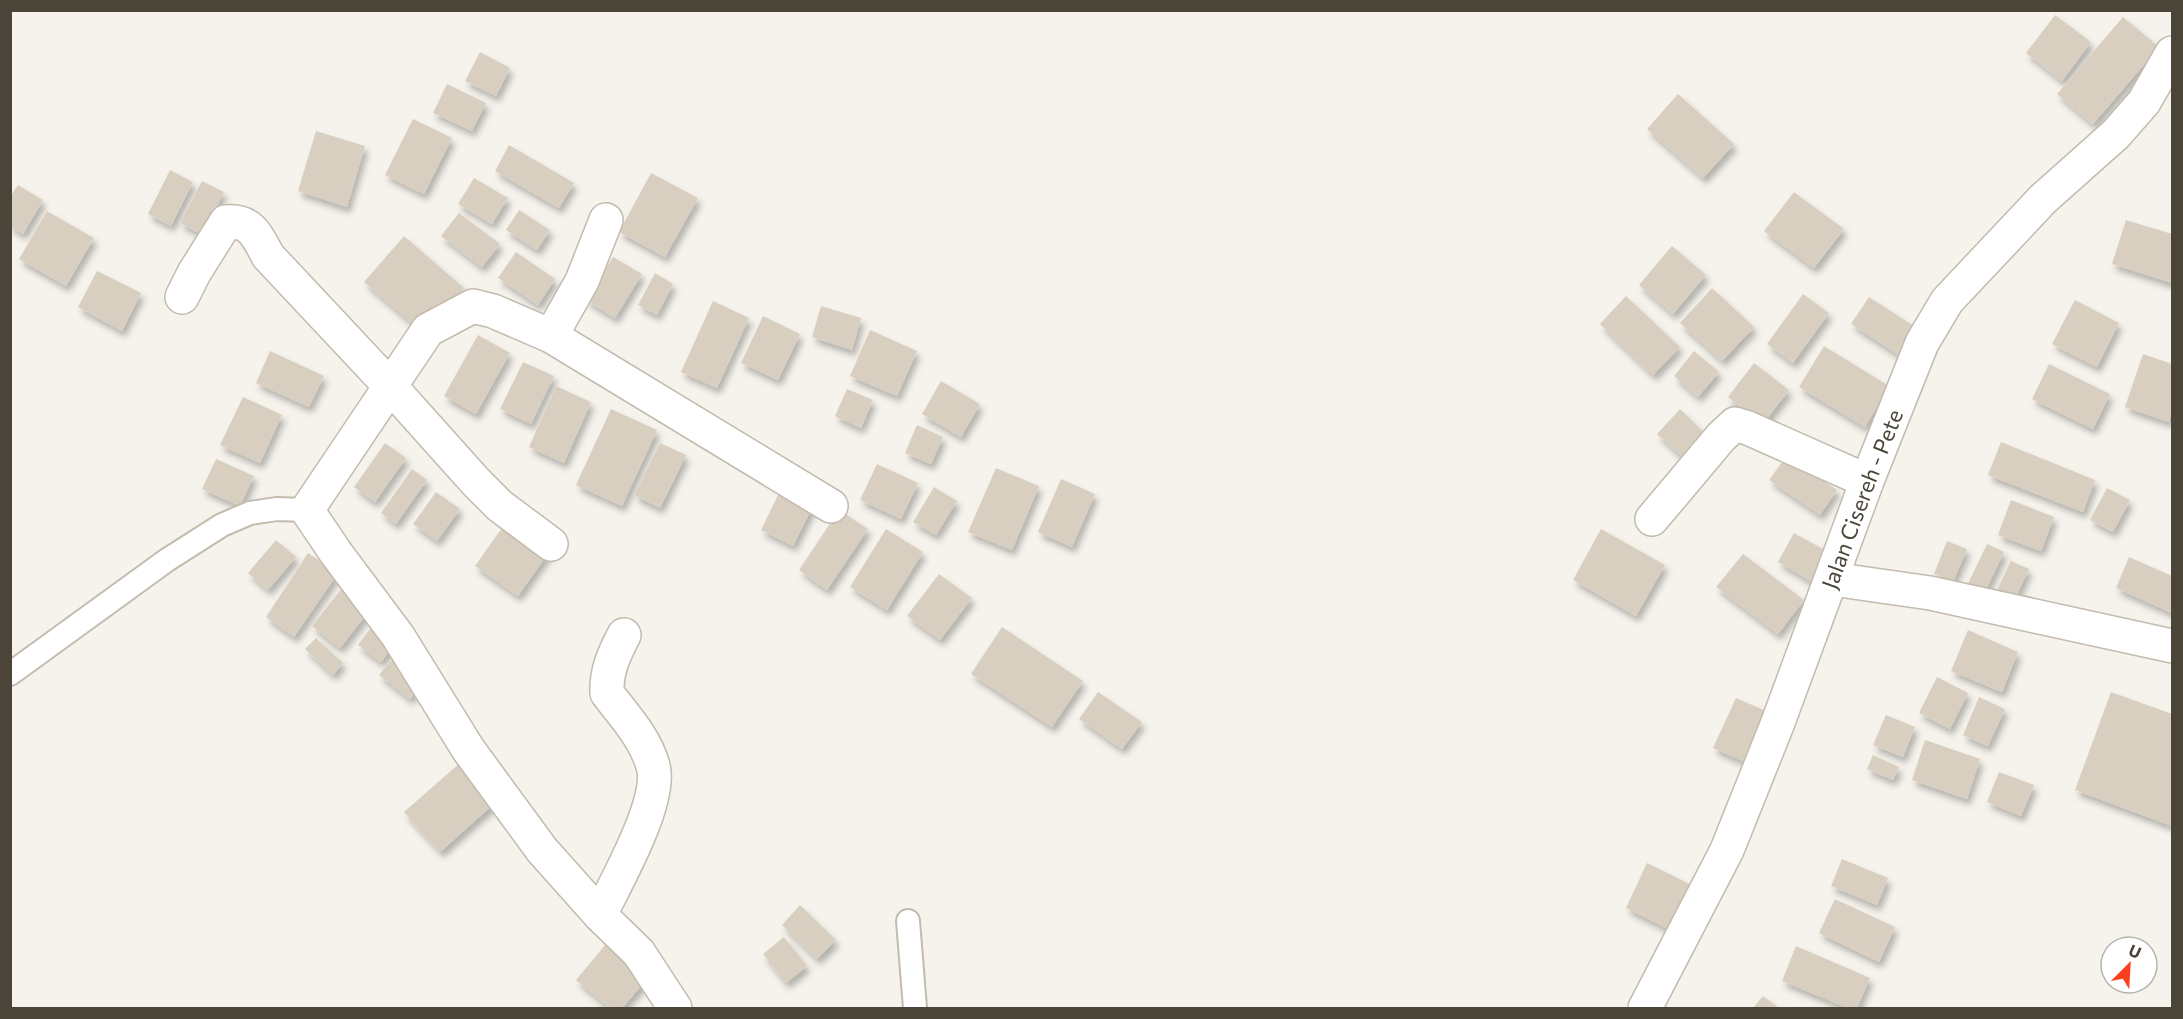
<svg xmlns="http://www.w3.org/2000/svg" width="2183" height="1019" font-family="Commissioner,sans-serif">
  <defs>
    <filter id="shadow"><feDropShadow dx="3.5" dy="6" stdDeviation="3" flood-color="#0004"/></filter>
  </defs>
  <rect width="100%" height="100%" fill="#f6f3ec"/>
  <!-- building -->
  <g fill="#d8cfc1" filter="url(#shadow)">
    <polygon points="2055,15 2091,42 2062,81 2026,53"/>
    <polygon points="2123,17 2159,47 2093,124 2057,94"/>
    <polygon points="480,52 510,68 496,96 465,81"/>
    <polygon points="447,84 486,103 472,131 433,113"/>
    <polygon points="1678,94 1734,144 1703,178 1647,129"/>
    <polygon points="413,119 452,138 424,194 385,175"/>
    <polygon points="316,131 365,146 347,207 298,191"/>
    <polygon points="509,145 574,183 559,208 495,171"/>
    <polygon points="170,170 193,182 171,226 148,214"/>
    <polygon points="651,173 698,198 665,257 619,232"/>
    <polygon points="474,178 508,198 492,224 458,204"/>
    <polygon points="202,181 224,192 203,235 180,223"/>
    <polygon points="18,185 43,200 23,234 10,226 10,197"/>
    <polygon points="1794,192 1844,229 1814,268 1764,231"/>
    <polygon points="519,210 550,230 537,250 506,230"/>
    <polygon points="47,211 94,238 66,286 19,259"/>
    <polygon points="459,213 500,244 482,267 441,236"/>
    <polygon points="2126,220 2172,234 2172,283 2112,264"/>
    <polygon points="404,236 464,288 425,334 364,282"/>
    <polygon points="1672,246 1706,275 1673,314 1639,285"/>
    <polygon points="516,252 555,279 538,305 498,278"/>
    <polygon points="613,257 642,274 615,318 586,300"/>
    <polygon points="97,271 141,293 122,331 78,307"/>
    <polygon points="655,273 673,284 657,315 638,305"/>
    <polygon points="1712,288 1754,327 1722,361 1680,323"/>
    <polygon points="1803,294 1829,313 1793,363 1767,344"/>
    <polygon points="1626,296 1680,347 1653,375 1600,324"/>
    <polygon points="1869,297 1917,328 1899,355 1851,324"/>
    <polygon points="2075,300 2119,323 2097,367 2052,344"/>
    <polygon points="713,301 749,318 717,388 681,372"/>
    <polygon points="821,306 861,318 852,350 812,337"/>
    <polygon points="763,316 800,334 778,380 741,363"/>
    <polygon points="870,330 917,351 897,396 850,376"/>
    <polygon points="478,335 510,353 476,414 444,396"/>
    <polygon points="1824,346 1889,386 1865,427 1799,387"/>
    <polygon points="270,351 324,376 309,407 256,383"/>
    <polygon points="1694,351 1719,372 1698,397 1674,376"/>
    <polygon points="2143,354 2172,364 2172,410 2169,422 2125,407"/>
    <polygon points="523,362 554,376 531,424 500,409"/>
    <polygon points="1754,363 1789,390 1763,424 1728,397"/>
    <polygon points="2049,364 2110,394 2093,429 2032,399"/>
    <polygon points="941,381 980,404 961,437 922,414"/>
    <polygon points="556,386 591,402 564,463 529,447"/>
    <polygon points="847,389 873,400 861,428 835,416"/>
    <polygon points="243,397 282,415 260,463 220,445"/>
    <polygon points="611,409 657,430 622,506 576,485"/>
    <polygon points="1680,409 1709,437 1687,461 1657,434"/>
    <polygon points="917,425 943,437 931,464 905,453"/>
    <polygon points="2001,442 2095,480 2083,512 1988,475"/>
    <polygon points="385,443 406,458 375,502 354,487"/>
    <polygon points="660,443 686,455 660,508 634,495"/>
    <polygon points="1787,455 1837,490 1820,515 1769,480"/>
    <polygon points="216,459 254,476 240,506 202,489"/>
    <polygon points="877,464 918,483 901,519 860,500"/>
    <polygon points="996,468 1039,486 1012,550 968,532"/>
    <polygon points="412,469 427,480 396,524 381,513"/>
    <polygon points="1061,479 1095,494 1072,547 1038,532"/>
    <polygon points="782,487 814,504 793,546 761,530"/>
    <polygon points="934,487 957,501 936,535 913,522"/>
    <polygon points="2107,488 2130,500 2113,532 2090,520"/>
    <polygon points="436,492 460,509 437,541 413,524"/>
    <polygon points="2011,500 2054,517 2041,551 1998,535"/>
    <polygon points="839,510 868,529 827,590 799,570"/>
    <polygon points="509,518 552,548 518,596 475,566"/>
    <polygon points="886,529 923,552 887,610 850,587"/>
    <polygon points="1601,529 1665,565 1636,616 1573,580"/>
    <polygon points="1794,533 1832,554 1816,584 1778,562"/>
    <polygon points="276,540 296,557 268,590 248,573"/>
    <polygon points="1947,541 1967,549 1953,582 1934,574"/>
    <polygon points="1987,544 2004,552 1982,598 1965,590"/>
    <polygon points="308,553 338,573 294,637 266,617"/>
    <polygon points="1743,554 1804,600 1778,634 1716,587"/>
    <polygon points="2129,557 2172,576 2172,613 2116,588"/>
    <polygon points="2011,561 2029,569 2014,601 1996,592"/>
    <polygon points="939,574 972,598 940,640 907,616"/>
    <polygon points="342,588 370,610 340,648 312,626"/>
    <polygon points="372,626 395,643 381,662 358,645"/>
    <polygon points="1002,627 1083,681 1052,727 971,674"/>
    <polygon points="1968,630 2018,652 2002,692 1951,671"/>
    <polygon points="316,638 343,663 333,675 305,649"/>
    <polygon points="391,660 422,683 410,699 379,675"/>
    <polygon points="1937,677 1968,693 1950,729 1919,713"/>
    <polygon points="1098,692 1142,722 1122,749 1079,719"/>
    <polygon points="2111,692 2172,714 2172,826 2075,790"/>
    <polygon points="1979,697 2005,709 1988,746 1963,735"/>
    <polygon points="1736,698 1766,711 1743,761 1713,748"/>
    <polygon points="1886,715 1915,727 1903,757 1873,745"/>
    <polygon points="1925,740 1980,759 1967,799 1912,780"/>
    <polygon points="1873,755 1899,767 1893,780 1867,769"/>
    <polygon points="461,762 496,802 440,852 404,812"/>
    <polygon points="1999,772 2034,785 2021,816 1987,802"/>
    <polygon points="1842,859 1888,878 1877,905 1831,886"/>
    <polygon points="1647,863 1700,889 1679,934 1626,908"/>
    <polygon points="1835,899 1895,927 1879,962 1819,933"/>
    <polygon points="800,905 836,940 817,959 782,925"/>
    <polygon points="784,937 807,966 786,983 763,954"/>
    <polygon points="605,945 647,979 622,1008 610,1008 576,980"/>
    <polygon points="1796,946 1870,978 1857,1008 1848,1008 1782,981"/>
    <polygon points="1763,996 1779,1008 1753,1008"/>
  </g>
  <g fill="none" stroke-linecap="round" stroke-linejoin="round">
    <defs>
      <g id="service">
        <polyline points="10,674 167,560 222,525 250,513 277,509 307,510"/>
        <polyline points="908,921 915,1008"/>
      </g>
      <g id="minor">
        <path d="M182,297L194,273L226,222C251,219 258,237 268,256L390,386L476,482L500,506L551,544"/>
        <polyline points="551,336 582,281 606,220"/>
        <polyline points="1652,519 1721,437 1735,424 1748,428 1867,481"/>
        <polyline points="1832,579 1930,593 2172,646"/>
        <path d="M600,915C616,882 663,800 653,766C645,737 624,716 607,693C606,671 614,654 624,635"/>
        <polyline points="675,1008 639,953 600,915 542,850 468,749 398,636 336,553 307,510 428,330 473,306 493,311 551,336 831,506"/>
        <path id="s1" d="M1645,1008L1727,850L1777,725L1867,481L1922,343L1947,301L2043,199L2116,134L2144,102L2172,53"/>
      </g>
    </defs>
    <!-- service casing -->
    <use href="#service" stroke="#c2bbae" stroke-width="26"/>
    <!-- minor casing -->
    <use href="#minor" stroke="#c2bbae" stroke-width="36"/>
    <!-- service -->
    <use href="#service" stroke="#fff" stroke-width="22"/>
    <!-- minor -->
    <use href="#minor" stroke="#fff" stroke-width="33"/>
  </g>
  <g text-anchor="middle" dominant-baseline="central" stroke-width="5" stroke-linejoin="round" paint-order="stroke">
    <!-- street labels -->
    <g font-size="22" fill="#4b4439" stroke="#fff">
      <text stroke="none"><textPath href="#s1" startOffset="554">Jalan Cisereh - Pete</textPath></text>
    </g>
  </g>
  <!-- border -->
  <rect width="2183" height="1019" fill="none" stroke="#4b4439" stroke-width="24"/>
  <!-- north arrow -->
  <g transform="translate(2129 965) rotate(24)"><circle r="28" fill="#ffffff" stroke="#b7b4b0" stroke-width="1.5"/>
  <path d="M0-4.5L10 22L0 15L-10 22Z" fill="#fc3f1d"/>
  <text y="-9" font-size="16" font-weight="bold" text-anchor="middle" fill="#4b4439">U</text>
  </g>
</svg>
